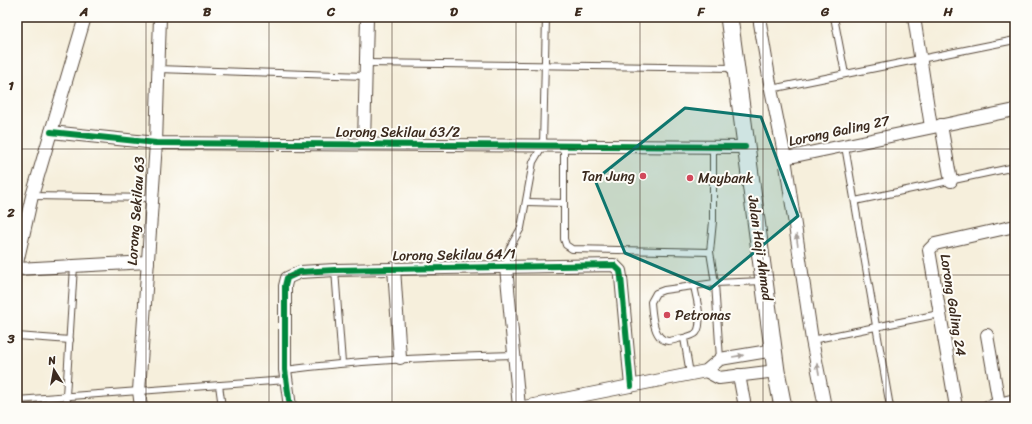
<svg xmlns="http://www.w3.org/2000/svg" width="1032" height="424" font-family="Sriracha,sans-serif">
  <rect width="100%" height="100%" fill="#fdfcf7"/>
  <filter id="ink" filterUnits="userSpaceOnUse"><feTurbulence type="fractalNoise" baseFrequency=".025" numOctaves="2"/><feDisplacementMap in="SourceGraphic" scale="8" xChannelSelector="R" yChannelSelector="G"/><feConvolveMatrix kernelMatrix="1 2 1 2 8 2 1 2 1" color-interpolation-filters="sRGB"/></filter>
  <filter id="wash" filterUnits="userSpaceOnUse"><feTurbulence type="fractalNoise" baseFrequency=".012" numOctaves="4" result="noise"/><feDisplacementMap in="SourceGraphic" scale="16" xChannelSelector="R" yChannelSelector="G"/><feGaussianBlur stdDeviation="0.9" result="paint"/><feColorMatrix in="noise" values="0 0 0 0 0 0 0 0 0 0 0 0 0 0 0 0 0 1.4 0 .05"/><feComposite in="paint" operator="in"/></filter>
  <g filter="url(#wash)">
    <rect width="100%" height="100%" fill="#f6efdc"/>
  </g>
  <g filter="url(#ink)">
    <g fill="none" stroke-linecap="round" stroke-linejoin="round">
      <defs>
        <g id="lane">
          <polyline points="834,17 845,74"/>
          <polyline points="366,63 734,68"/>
          <polyline points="158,69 365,76"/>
          <polyline points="771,89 1015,40"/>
          <polyline points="564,146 564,239 566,245 572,249 710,252 713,221 713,147"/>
          <polyline points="845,146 890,407"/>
          <polyline points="32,196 152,198"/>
          <polyline points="855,201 1015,167"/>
          <polyline points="527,202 564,203"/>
          <polyline points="506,267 509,249 521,228 533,162 543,145 546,17"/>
          <polyline points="335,270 342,363"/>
          <polyline points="17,336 70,340"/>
          <path d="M684,338C688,336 693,336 696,333C704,324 696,297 694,286"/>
          <polyline points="812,340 939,314"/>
          <polyline points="720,359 715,283 763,281"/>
          <path d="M285,370C362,360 438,357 514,355"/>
          <path d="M690,374L684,338C679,338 673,341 668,341C653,340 652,313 651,302L656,293L664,290L715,283L710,252"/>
          <polyline points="219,385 222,407"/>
          <polyline points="17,400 287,380"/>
          <polyline points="68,407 66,396 74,266"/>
        </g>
        <g id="street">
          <polyline points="759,17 771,89 785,158 812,340 825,407"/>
          <polyline points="914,17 931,127"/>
          <polyline points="941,125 951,181"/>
          <polyline points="51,132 156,143 745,147"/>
          <polyline points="364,144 367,17"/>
          <polyline points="785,158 1015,110"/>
          <polyline points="17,263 32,196 85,17"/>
          <polyline points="506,267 519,407"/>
          <polyline points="394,268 400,358"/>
          <polyline points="17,269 148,262"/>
          <polyline points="987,335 999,404"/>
          <polyline points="706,371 719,378 776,371"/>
          <polyline points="739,375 745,407"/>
          <polyline points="141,407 139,391 156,143 160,17"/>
          <polyline points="290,407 285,370 285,286 287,278 300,272 335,270 614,265 620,271 621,277 631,386"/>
          <polyline points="524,407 706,371 720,359 774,350"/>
          <polyline points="956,407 929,250 935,244 1015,226"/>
          <polyline points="987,407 1015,400"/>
        </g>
        <polyline id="secondary" points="729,17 776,371 783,407"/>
      </defs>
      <!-- lane casing -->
      <use href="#lane" stroke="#57483a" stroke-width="8"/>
      <!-- street casing -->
      <use href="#street" stroke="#57483a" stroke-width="14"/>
      <!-- secondary casing -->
      <use href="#secondary" stroke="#57483a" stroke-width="19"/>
      <!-- lane -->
      <use href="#lane" stroke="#fff" stroke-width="6"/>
      <!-- street -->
      <use href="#street" stroke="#fff" stroke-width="12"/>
      <!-- secondary -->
      <use href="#secondary" stroke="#fff" stroke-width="17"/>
      <defs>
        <g id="cycleway">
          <polyline points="51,132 156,143 745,147"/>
          <polyline points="290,407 285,370 285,286 287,278 300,272 335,270 614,265 620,271 621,277 631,386"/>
        </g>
      </defs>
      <!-- cycleway casing -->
      <use href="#cycleway" stroke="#fdfcf7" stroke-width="8"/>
      <!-- cycleway -->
      <use href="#cycleway" stroke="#00873e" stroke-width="6"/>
    </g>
    <!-- one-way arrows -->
    <defs><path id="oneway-solid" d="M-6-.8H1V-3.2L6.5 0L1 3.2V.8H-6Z"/></defs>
    <g fill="#a79f9a">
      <use href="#oneway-solid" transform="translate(797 240) rotate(-98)"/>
      <use href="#oneway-solid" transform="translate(738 356) rotate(-9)"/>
      <use href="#oneway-solid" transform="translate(818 369) rotate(-101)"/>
    </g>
  </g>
  <!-- marked area -->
  <path fill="#0f766e" fill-opacity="0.2" stroke="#0f766e" stroke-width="3" stroke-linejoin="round" d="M685,108L761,117L798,216L710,289L625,253L595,180Z"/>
  <!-- grid -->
  <path fill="none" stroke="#3b2a1e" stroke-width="1" stroke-opacity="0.55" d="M146,17V407M269,17V407M392,17V407M516,17V407M640,17V407M763,17V407M886,17V407M17,149H1015M17,275H1015"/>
  <!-- markers -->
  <g fill="#d1495b" stroke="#fdfcf7" stroke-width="1.5">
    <circle cx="643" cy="176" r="4"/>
    <circle cx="690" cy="178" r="4"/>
    <circle cx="667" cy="315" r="4"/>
  </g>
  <g text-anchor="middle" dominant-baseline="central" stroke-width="4" stroke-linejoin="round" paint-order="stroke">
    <!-- street labels -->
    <g font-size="14" fill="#3b2a1e" stroke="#fdfcf7">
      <text transform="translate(839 131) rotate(-12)">Lorong Galing 27</text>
      <text x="398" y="132">Lorong Sekilau 63/2</text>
      <text transform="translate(136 211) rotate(-86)">Lorong Sekilau 63</text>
      <text transform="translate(760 248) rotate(82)">Jalan Haji Ahmad</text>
      <text transform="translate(454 255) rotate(-1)">Lorong Sekilau 64/1</text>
      <text transform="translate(953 305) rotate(81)">Lorong Galing 24</text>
    </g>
    <!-- poi labels -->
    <g font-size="14" fill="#3b2a1e" stroke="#fdfcf7" text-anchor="start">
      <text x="635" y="176" text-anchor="end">Tan Jung</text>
      <text x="698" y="178">Maybank</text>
      <text x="675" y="315">Petronas</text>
    </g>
  </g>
  <!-- margin -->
  <rect width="1032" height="424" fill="none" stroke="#fdfcf7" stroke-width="44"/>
  <!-- north arrow -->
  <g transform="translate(54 370) rotate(349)" stroke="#fdfcf7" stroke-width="3" paint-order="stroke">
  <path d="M0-3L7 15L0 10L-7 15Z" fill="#3b2a1e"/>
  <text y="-6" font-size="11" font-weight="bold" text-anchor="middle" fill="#3b2a1e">N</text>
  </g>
  <rect x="22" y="22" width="988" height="380" fill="none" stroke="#3b2a1e" stroke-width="1.5"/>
  <g font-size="13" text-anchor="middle" font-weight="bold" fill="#3b2a1e">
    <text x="84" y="16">A</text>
    <text x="207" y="16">B</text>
    <text x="331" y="16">C</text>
    <text x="454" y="16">D</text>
    <text x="578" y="16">E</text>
    <text x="701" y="16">F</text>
    <text x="825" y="16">G</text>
    <text x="948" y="16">H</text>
    <text x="11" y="90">1</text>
    <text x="11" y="217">2</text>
    <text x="11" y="343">3</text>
  </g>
</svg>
